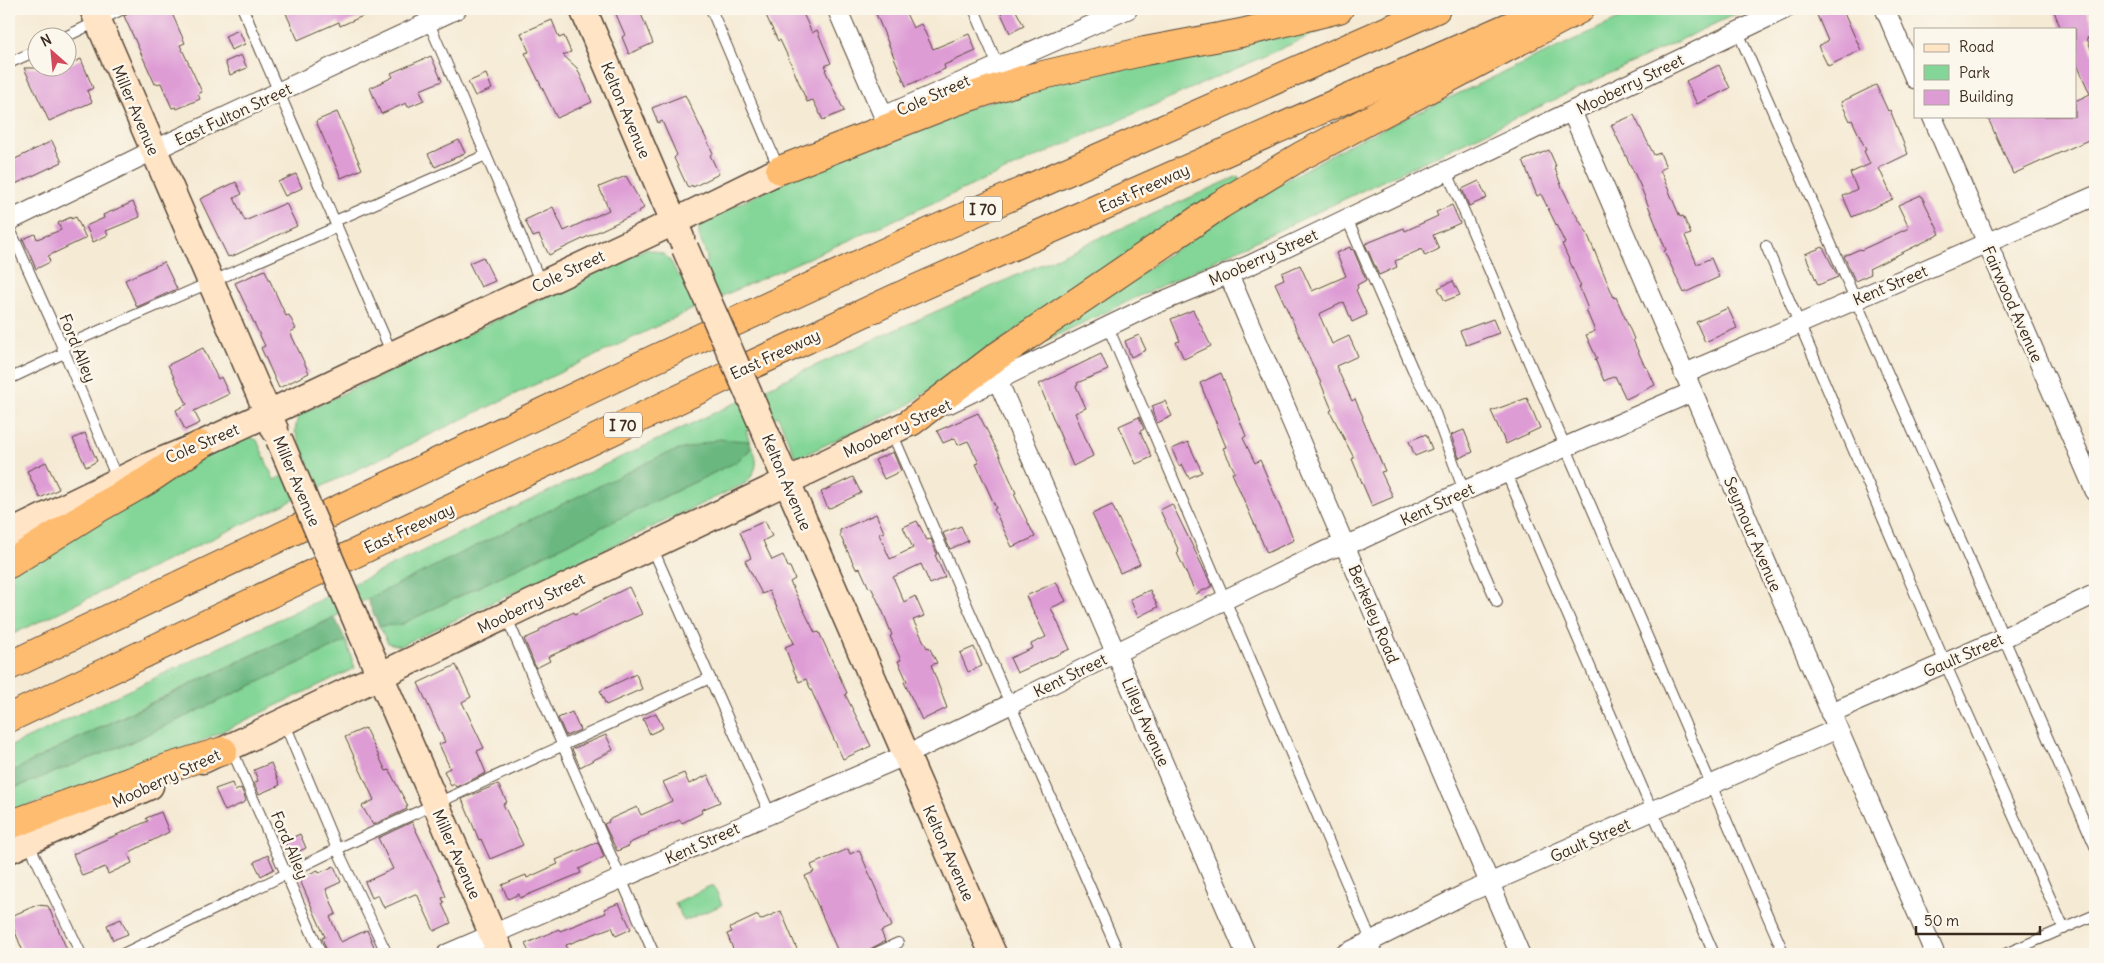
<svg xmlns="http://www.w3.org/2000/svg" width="2104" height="963" font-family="Delius,sans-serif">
  <rect width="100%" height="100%" fill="#fbf7ec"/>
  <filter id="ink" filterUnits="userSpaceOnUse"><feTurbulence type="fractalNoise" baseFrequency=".02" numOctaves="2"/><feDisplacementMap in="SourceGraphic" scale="10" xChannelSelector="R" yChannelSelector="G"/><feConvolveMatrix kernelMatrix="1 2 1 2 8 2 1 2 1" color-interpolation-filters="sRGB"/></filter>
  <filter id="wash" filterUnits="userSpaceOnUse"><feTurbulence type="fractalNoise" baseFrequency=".0096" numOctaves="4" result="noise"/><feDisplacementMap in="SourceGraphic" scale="20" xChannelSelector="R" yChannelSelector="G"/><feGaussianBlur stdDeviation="1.12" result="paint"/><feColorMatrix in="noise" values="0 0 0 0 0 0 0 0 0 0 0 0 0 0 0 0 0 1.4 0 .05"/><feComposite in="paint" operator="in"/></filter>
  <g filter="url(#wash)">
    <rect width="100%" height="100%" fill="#f5ead4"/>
    <!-- green -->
    <g fill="#83d697" stroke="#5f805a">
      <polygon points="1640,9 1746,9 1032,347 1238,207 1350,144"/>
      <path d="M1318,25L1321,31L693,309L9,636V572L187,465L249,437L257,440L274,480L308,464L295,431L298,415L645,249C667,253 669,256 678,276L705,266L707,257L699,236V223L864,143L1037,86Z"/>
      <path d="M1238,176L1241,182L1102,270L905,407L796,459L778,416L746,431C753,454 765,462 746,483L400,646L388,643L379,626L400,625L736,462L750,450L367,599C329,622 288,638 248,657C168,695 87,732 9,773V747L790,377Z"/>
      <polygon points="346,641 355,668 160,761 9,812 9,790 129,743"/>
      <polygon points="710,886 714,886 722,905 684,921 675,903"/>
    </g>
    <!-- forest -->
    <g fill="#6ab780" stroke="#52704f">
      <polygon points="719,439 749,441 750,450 736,462 400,625 379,626 367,599 665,454"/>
      <polygon points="335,618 346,641 129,743 9,790 9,773 62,746 295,635"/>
    </g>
    <g id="blocks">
      <!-- building -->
      <g fill="#de9cd5">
        <polygon points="139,9 170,9 185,43 180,45 202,92 198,94 200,99 177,109 176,107 172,108 161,83 155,84 124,16"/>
        <polygon points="284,9 379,9 340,26 339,22 298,40"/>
        <polygon points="622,9 639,9 653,43 629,54 622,37 625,35 615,12"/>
        <polygon points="763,9 801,9 812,33 817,30 831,63 825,66 827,69 825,70 844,111 823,120 813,100 807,102 789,59 780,40 778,41"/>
        <polygon points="874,9 904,9 913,28 921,24 933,49 969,34 976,51 944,65 945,69 906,86"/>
        <polygon points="999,9 1015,9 1024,26 1010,33"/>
        <polygon points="1831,9 1842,9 1861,50 1828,66 1818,46 1828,41 1817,15"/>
        <polygon points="2053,9 2085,9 2093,28 2092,29 2094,35 2087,38 2095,60 2095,137 2013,174 1987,116 2075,116 2075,101 2090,94 2075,60 2075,29 2061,29"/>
        <polygon points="552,20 559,38 564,36 571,52 563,55 577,68 592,102 557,118 525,53 529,52 521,33"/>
        <polygon points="239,30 245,44 231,50 225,36"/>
        <polygon points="241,55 247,68 230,75 225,62"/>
        <polygon points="431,56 442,81 420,90 424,100 408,107 406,103 381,114 370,88 393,77 391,73"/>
        <polygon points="81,59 93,88 87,91 92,102 49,121 24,68 68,68 68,65"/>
        <polygon points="1719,65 1730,88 1697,104 1686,81"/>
        <polygon points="486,74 492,89 475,96 468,82"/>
        <polygon points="1876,85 1888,111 1890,110 1908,154 1879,168 1893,199 1852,217 1843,196 1857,189 1850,173 1870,164 1864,151 1866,150 1852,120 1850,121 1841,102"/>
        <polygon points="685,95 713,153 710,155 719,174 693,187 692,185 688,188 674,158 677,155 662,121 658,123 652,108"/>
        <polygon points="337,112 362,169 341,178 316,121"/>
        <polygon points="1634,115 1654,155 1660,153 1666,167 1660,170 1680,217 1683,216 1691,234 1685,236 1697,264 1711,258 1719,277 1684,293 1664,251 1666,250 1640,185 1611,125"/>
        <polygon points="459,140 465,153 435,167 428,154"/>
        <polygon points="52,141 62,162 9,187 9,162"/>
        <polygon points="1549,150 1556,166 1554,166 1561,185 1574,212 1587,233 1614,298 1616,297 1634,339 1633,340 1645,367 1647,367 1655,385 1626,399 1615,376 1604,381 1595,359 1597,359 1586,335 1595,331 1586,310 1588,309 1579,287 1581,287 1562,244 1565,243 1541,194 1537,196 1523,161"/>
        <polygon points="296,174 302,188 285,196 278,182"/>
        <polygon points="626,176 644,208 639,211 639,212 549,255 539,235 533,237 525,220 553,207 564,231 609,210 599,187"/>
        <polygon points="1479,181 1487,198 1469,206 1462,189"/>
        <polygon points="236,182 242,194 234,198 245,221 286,203 297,226 231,257 230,256 228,257 200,199"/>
        <polygon points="1921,195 1940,234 1869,269 1871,274 1855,281 1844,256 1860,249 1861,250 1909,228 1898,205"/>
        <polygon points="133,202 140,217 106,231 108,235 93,242 86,226 104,218 103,215"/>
        <polygon points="1452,205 1460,223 1433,235 1439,249 1425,256 1422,249 1395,261 1397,267 1379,275 1365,244 1404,228 1405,231 1438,216 1436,212"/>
        <polygon points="71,217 71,219 76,217 86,238 48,256 50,262 36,269 23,239 35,234 37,239 61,230 58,223"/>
        <polygon points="1350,247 1351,250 1353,249 1366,280 1357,285 1358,288 1356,290 1367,315 1352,322 1344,302 1319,314 1332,344 1349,336 1358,356 1336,366 1352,401 1355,399 1363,417 1362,418 1385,471 1381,472 1393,497 1372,506 1352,459 1354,458 1330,411 1332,410 1320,381 1275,283 1284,279 1282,273 1300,265 1312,291 1346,276 1336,253"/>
        <polygon points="1823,247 1838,277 1818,285 1805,254"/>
        <polygon points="483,257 495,281 481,287 469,263"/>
        <polygon points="164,262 177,289 137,307 125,280"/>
        <polygon points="265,270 286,316 289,315 296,329 290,332 309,373 279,388 261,348 265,346 235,283"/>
        <polygon points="1453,281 1460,295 1445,301 1438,288"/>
        <polygon points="1728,308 1737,328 1705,342 1696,322"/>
        <polygon points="1193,310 1211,346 1184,359 1176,342 1180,341 1171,319"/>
        <polygon points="1493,319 1499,333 1466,345 1460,331"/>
        <polygon points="1139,335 1146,350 1131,357 1125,341"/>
        <polygon points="203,348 218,379 221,377 229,394 194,411 200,423 185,430 176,410 187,404 168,365"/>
        <polygon points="1101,354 1108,370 1077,383 1078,385 1076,386 1086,408 1075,413 1093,456 1073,466 1039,384"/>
        <polygon points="1221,373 1246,436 1243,438 1255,463 1260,460 1294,540 1267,553 1232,473 1235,472 1223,448 1226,447 1200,383"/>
        <polygon points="1527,398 1540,428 1506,444 1491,411"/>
        <polygon points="1165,401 1172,416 1157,423 1152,411 1154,410 1152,406"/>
        <polygon points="978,413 999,454 1016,493 1014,494 1035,537 1012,547 994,509 996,508 976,464 979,463 968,441 958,445 955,438 943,443 937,431"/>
        <polygon points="1139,417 1144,429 1140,431 1152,457 1136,464 1119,426"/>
        <polygon points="1464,430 1473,452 1459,458 1451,435"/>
        <polygon points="85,433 97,461 86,467 73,439"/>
        <polygon points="1426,434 1432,449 1415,456 1409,441"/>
        <polygon points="1188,442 1202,472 1189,478 1182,464 1179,466 1172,449"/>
        <polygon points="893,452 901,471 884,479 875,460"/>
        <polygon points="46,462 59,489 40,498 27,471"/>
        <polygon points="853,477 861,493 828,509 821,492"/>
        <polygon points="1172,504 1212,586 1196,594 1177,553 1179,551 1160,510"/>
        <polygon points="1112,505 1140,564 1120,573 1092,514"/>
        <polygon points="876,514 884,532 879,534 890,559 913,548 903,527 917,521 927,540 931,539 937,554 935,555 945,577 930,584 921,564 893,577 904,602 915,596 924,616 913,620 927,648 929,647 937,663 931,665 947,708 922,720 904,682 907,681 898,661 901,660 890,636 892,635 883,612 871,587 869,588 860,568 856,569 840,535 840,530"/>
        <polygon points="765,521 772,536 763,541 772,560 783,555 788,567 790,567 795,579 790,582 815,633 819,632 847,693 845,694 871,746 843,759 806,679 799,682 793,669 785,647 794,643 769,591 762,594 745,561 751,558 740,532"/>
        <polygon points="961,526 968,541 950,549 943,533"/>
        <polygon points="1056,582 1066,601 1051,608 1070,649 1017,673 1010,658 1033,648 1031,644 1046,637 1026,596"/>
        <polygon points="629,587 642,614 548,657 550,661 536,668 524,639 540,632 539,630 559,619 574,612 575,614"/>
        <polygon points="1150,590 1158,607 1138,617 1130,599"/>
        <polygon points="974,647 982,666 968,672 960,653"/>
        <polygon points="456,665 471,697 462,702 484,748 477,751 486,773 456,787 454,784 451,786 444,771 450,768 439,744 445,742 418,683"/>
        <polygon points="636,674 642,689 606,705 600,691"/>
        <polygon points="572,712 580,730 566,736 558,718"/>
        <polygon points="656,713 663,728 650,734 643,719"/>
        <polygon points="365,728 386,771 389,770 408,806 406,807 407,809 373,825 362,806 374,800 345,737"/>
        <polygon points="606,735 613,750 580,767 572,749"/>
        <polygon points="271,763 280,785 259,794 254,783 258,781 254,770"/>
        <polygon points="684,773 689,784 708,775 720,802 701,810 702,813 682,823 680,820 648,833 649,834 628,844 629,846 617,851 604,824 609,822 608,820 637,807 641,815 672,801 663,782"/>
        <polygon points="232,783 235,791 241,788 246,800 245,802 225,811 215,789"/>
        <polygon points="498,784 507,802 503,804 523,845 490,859 481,839 479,840 462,799"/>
        <polygon points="161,812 169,832 128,853 132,863 108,874 105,867 82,876 73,854 148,821 146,818"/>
        <polygon points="412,822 441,883 446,897 442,898 444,903 442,904 451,923 434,931 417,894 415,894 384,908 378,895 372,898 365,882 393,869 378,838"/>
        <polygon points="300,834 306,848 291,855 285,841"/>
        <polygon points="598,842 604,857 579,869 581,873 520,898 519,894 508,899 502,885 526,875 527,878 558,864 556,860"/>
        <polygon points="848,849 850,854 859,850 892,926 881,931 885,941 861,954 839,954 805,876 814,872 811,865"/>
        <polygon points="268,855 274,869 261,876 254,862"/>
        <polygon points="334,866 341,882 326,889 336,914 330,917 341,942 367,930 375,949 363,954 328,954 322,938 325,937 299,878 318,870 319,873"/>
        <polygon points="619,903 631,929 616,936 612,927 566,945 570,954 530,954 525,944 559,929 560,931 606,913 604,909"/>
        <polygon points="37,905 48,906 69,954 24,954 9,917"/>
        <polygon points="781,911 799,954 735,954 727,934 732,932 730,928 758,915 760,920"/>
        <polygon points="121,919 128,934 113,940 107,925"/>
      </g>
    </g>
  </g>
  <g filter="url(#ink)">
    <use href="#blocks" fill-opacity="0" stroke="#574739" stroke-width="1"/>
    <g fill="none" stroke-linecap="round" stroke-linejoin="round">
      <defs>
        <g id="lane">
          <polyline points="243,9 392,354"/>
          <polyline points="423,9 541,283"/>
          <polyline points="711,9 779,169"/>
          <polyline points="974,9 998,66"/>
          <polyline points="1738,32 2095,846"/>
          <polyline points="63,38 123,9"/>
          <polyline points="9,63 38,50"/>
          <polyline points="1447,172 1784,954"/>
          <polyline points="1347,219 1413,370 1432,405 1464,491"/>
          <polyline points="335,221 486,155"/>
          <polyline points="9,227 54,327 118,481"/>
          <polyline points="1766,246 1945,663 2064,929"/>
          <polyline points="1108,327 1377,954"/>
          <polyline points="62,347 337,227"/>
          <polyline points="9,379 64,353"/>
          <polyline points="892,433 1119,954"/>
          <polyline points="1506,472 1714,954"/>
          <polyline points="1451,497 1497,602"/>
          <polyline points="652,547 770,814"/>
          <polyline points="506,616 654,954"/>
          <polyline points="284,722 337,849 387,954"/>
          <polyline points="231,748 321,954"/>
          <polyline points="28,842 81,954"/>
          <polyline points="123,954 337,849 710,678"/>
          <polyline points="874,954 898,943"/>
          <polyline points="2005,954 2095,915"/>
        </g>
        <g id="street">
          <polyline points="837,9 884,117"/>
          <polyline points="1885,9 1915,79"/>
          <polyline points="1572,112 1935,954"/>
          <polyline points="891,113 1128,9"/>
          <polyline points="1932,116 2095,491"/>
          <polyline points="9,221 154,150 457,9"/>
          <polyline points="1228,273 1520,954"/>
          <polyline points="1684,374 2095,196"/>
          <polyline points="998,381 1246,954"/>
          <polyline points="948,404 1146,308 1250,265 1785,9"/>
          <polyline points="1830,713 2003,638 2095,594"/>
          <polyline points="447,954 906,755 1327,550 1360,540 1464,491 1692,392"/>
          <polyline points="1345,954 1465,894 1837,729"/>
        </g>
        <g id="secondary">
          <polyline points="93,9 275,430"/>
          <polyline points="583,9 681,238"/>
          <polyline points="767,436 993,954"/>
          <polyline points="9,534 151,465 200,445 288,404 674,222 780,170"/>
          <polyline points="362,634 501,954"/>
          <polyline points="203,760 911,422"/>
          <polyline points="9,850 150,786"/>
        </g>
        <g id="highway">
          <polyline points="780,170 954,102 1022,80 1145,51 1241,33 1339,9"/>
          <polyline points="911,422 996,357 1220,205 1301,156 1580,9"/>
          <polyline points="9,564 99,508 145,482 200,445"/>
          <polyline points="9,666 631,370 896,247 1436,9"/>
          <polyline points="9,718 719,380 911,291 1549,9"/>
          <polyline points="9,825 170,767 223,751"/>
        </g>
      </defs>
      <!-- lane casing -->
      <use href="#lane" stroke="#574739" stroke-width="12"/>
      <!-- street casing -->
      <use href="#street" stroke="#574739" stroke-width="21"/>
      <!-- secondary casing -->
      <use href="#secondary" stroke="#574739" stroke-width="29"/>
      <!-- highway casing -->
      <use href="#highway" stroke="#574739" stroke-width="30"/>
      <!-- lane -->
      <use href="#lane" stroke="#fff" stroke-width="10"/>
      <!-- street -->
      <use href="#street" stroke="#fff" stroke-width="19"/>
      <!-- secondary -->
      <use href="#secondary" stroke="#ffe4c6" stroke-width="26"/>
      <!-- highway -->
      <use href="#highway" stroke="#febc70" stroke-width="28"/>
      <defs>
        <g id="secondary-bridge">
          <polyline points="685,248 767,436"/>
          <polyline points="279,439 362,634"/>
        </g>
      </defs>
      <!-- secondary-bridge casing -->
      <use href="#secondary-bridge" stroke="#574739" stroke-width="29" stroke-linecap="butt"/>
      <!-- secondary-bridge -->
      <use href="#secondary-bridge" stroke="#ffe4c6" stroke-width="26"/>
    </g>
  </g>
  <g text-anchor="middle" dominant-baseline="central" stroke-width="5" stroke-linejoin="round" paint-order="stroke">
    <!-- shield labels -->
    <g fill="#fbf7ec" stroke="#75685c" stroke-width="1">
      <rect x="964" y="196.5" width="38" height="25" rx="4"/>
      <rect x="604" y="412.5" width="38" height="25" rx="4"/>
    </g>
    <g font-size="15" font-weight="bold" fill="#3b2a1e">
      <text x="983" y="209">I 70</text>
      <text x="623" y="425">I 70</text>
    </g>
    <!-- street labels -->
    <g font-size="16" fill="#3b2a1e" stroke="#fbf7ec">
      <text transform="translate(1630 84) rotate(-26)">Mooberry Street</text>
      <text transform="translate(933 95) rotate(-24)">Cole Street</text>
      <text transform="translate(136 110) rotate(67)">Miller Avenue</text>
      <text transform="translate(626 110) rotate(67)">Kelton Avenue</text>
      <text transform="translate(233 114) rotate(-25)">East Fulton Street</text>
      <text transform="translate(1144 188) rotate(-24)">East Freeway</text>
      <text transform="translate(1263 257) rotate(-24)">Mooberry Street</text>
      <text transform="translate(568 271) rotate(-25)">Cole Street</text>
      <text transform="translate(1890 285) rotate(-23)">Kent Street</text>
      <text transform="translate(2013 304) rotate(66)">Fairwood Avenue</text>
      <text transform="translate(78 348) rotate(68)">Ford Alley</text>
      <text transform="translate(775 354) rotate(-25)">East Freeway</text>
      <text transform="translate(897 428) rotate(-25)">Mooberry Street</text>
      <text transform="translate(202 443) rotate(-23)">Cole Street</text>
      <text transform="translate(297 481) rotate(67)">Miller Avenue</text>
      <text transform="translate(787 482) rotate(67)">Kelton Avenue</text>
      <text transform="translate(1437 504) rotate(-25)">Kent Street</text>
      <text transform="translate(409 528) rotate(-25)">East Freeway</text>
      <text transform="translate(1753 534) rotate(67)">Seymour Avenue</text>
      <text transform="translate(531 603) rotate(-26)">Mooberry Street</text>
      <text transform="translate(1374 614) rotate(67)">Berkeley Road</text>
      <text transform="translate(1963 655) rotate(-24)">Gault Street</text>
      <text transform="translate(1070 675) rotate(-26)">Kent Street</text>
      <text transform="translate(1146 722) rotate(66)">Lilley Avenue</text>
      <text transform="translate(166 778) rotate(-25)">Mooberry Street</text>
      <text transform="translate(1590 840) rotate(-24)">Gault Street</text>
      <text transform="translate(702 843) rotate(-24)">Kent Street</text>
      <text transform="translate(290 845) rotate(67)">Ford Alley</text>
      <text transform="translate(949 853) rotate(66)">Kelton Avenue</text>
      <text transform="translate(457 854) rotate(66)">Miller Avenue</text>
    </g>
  </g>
  <!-- margin -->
  <rect width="2104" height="963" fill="none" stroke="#fbf7ec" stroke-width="30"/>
  <!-- legend -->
  <rect x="1914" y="28" width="162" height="90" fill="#fbf7ec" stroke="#aea59a"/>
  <rect x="1924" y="44" width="25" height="8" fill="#ffe4c6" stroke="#aea59a"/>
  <text x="1959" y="52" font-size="15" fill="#3b2a1e">Road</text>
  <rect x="1924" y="65" width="25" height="15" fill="#83d697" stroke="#aea59a"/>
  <text x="1959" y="78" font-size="15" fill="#3b2a1e">Park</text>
  <rect x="1924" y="90" width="25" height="15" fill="#de9cd5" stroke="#aea59a"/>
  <text x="1959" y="102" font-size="15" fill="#3b2a1e">Building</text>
  <!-- north arrow -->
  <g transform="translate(52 52) rotate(333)"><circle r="24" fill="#fbf7ec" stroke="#aea59a"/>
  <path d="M0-4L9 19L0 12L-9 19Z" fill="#d1495b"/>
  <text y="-8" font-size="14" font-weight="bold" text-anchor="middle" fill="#3b2a1e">N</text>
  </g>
  <!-- scale -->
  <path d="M1916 926v8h124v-8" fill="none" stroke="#3b2a1e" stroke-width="2.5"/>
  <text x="1924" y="926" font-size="15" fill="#3b2a1e" stroke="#fbf7ec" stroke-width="4" paint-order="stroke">50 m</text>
</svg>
